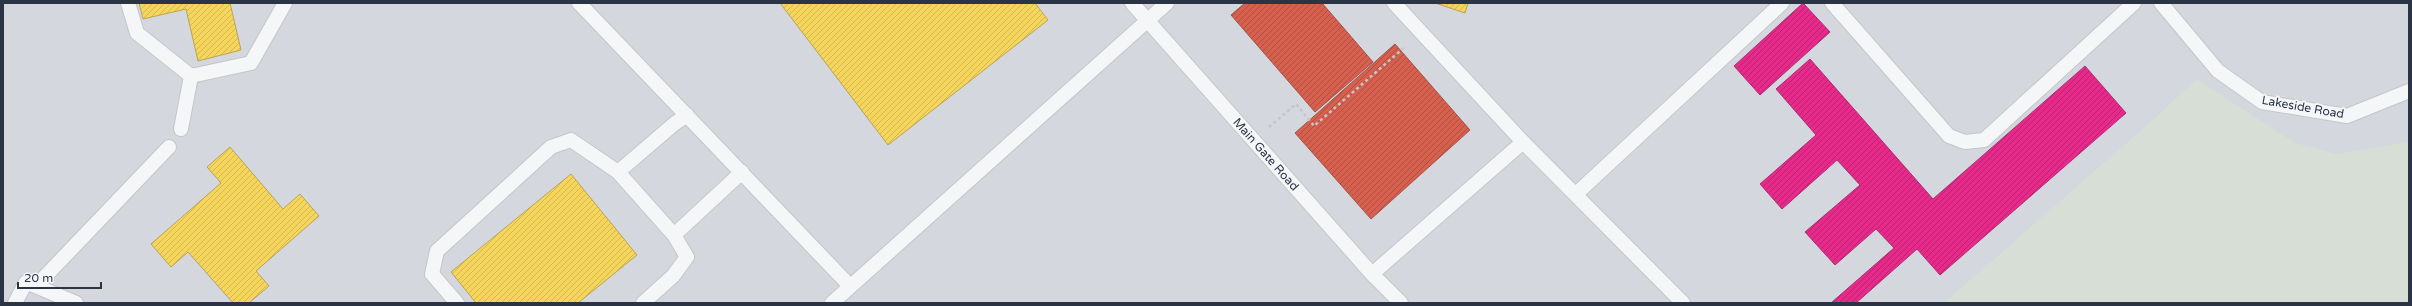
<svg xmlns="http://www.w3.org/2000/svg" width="2412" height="306" font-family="'Varela Round',sans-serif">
  <defs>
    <pattern id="homes-hatch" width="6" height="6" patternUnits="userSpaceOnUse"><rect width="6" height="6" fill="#f6d55c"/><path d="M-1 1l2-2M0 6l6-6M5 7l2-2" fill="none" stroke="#d3b751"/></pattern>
    <pattern id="shops-hatch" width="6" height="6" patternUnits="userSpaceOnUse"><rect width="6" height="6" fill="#d6604d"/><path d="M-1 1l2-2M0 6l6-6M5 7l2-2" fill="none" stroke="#ae5042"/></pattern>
    <pattern id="health-hatch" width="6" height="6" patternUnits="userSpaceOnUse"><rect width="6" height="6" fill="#e7298a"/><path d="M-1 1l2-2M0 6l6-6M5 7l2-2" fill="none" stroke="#bb2473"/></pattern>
  </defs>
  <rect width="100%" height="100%" fill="#e6e8ea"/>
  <!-- built -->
  <rect fill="#d4d7dd" x="3" y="3" width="2406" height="300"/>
  <!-- green -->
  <polygon fill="#d6ded6" points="2197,79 2295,143 2337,154 2409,142 2409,303 1944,303 2155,118"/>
  <!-- homes -->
  <g fill="url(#homes-hatch)" stroke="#b9a555">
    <polygon points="139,3 230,3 241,50 198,61 186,9 143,19"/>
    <polygon points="780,3 1035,3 1048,20 888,145"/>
    <polygon points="1435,3 1468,3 1465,13"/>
    <polygon points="230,147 283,209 300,194 319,216 256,271 269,286 249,303 233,303 188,252 171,267 151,244 221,183 207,167"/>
    <polygon points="571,174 637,255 578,303 476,303 451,272"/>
  </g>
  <!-- shops -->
  <g fill="url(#shops-hatch)" stroke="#a3534b">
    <polygon points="1245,3 1322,3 1373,62 1315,112 1231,15"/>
    <polygon points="1395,44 1470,130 1371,219 1295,133"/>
  </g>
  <!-- health -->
  <g fill="url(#health-hatch)" stroke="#af2c75">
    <polygon points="1803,3 1830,32 1760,95 1734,66"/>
    <polygon points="1810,59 1933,199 2085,66 2126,113 1940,275 1917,249 1856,303 1831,303 1894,248 1876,229 1835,265 1805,232 1860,185 1837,160 1782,209 1760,184 1816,135 1776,89"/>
  </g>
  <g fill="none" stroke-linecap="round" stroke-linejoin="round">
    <defs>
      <g id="lane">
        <polyline points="128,3 137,33 191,76 251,63 285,3"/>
        <polyline points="579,3 850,286"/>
        <path id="s1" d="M1132,3L1372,274L1401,303"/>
        <polyline points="1394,3 1523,142 1683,303"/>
        <polyline points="1832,3 1949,136 1965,142 1984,140 2134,3"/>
        <polyline points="2161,3 2218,71 2262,102 2347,116 2409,91"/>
        <polyline points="181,129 191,76"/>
        <polyline points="618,172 674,124 687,115"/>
        <polyline points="1576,194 1782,3"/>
        <polyline points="674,235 742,172"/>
        <polyline points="1372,274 1523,142"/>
        <polyline points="36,286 169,147"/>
        <polyline points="15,303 26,282 76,303"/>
        <polyline points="457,303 432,274 437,251 551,147 571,140 618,172 674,235 687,257 673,276 643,303"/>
        <polyline points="832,303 1167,3"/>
      </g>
    </defs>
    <!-- lane casing -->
    <use href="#lane" stroke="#c4c6c8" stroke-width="16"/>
    <!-- path -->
    <polyline stroke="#c5c6ca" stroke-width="2.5" stroke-dasharray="3 3" stroke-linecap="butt" points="1269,127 1296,104 1314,126 1406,46"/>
    <!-- lane -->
    <use href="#lane" stroke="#f5f6f7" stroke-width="14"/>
  </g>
  <g text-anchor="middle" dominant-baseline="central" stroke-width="4" stroke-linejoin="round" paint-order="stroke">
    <!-- street labels -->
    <g font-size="12" fill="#2b3445" stroke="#f4f6f9">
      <text transform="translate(2303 107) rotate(10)">Lakeside Road</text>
      <text stroke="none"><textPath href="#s1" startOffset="202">Main Gate Road</textPath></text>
    </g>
  </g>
  <!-- border -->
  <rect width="2412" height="306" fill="none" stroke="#2b3445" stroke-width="8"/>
  <!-- scale -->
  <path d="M18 282v6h83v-6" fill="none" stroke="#2b3445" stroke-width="2"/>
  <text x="24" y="282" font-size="12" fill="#2b3445" stroke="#f4f6f9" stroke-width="3" paint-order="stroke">20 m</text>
</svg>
